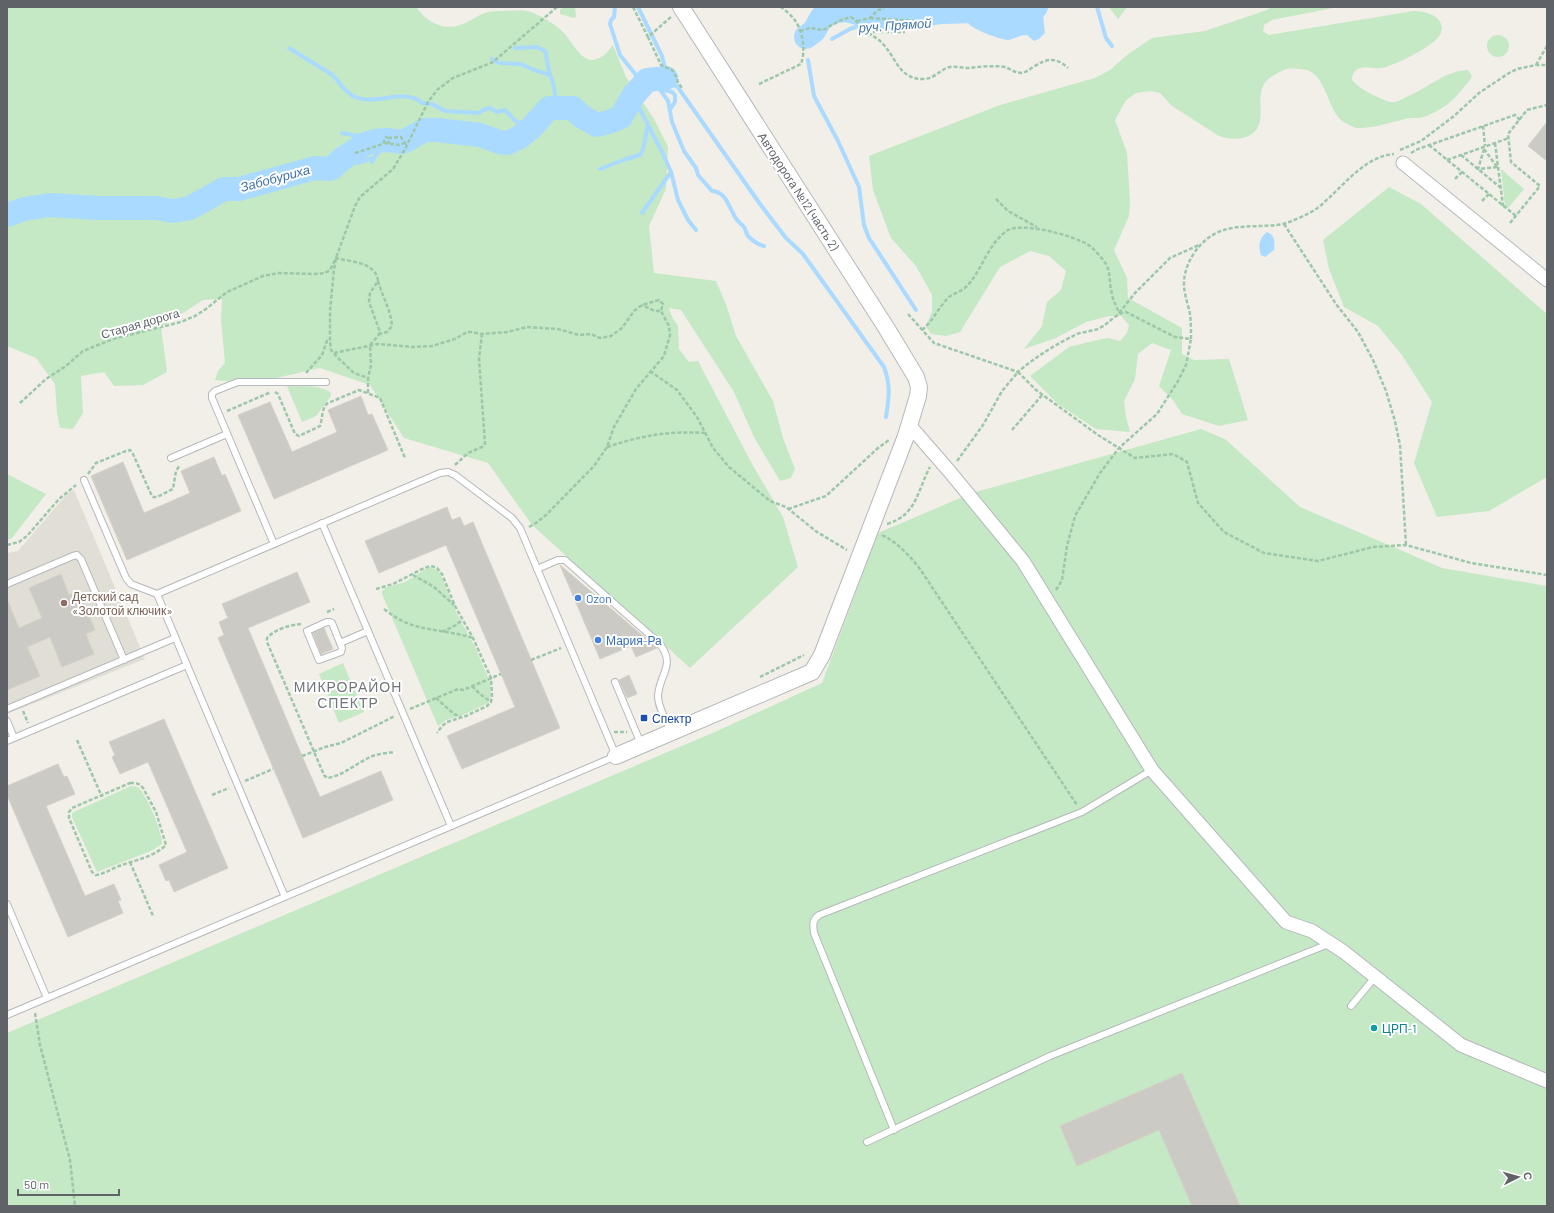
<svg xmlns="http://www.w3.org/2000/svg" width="1554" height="1213" font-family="Barlow,sans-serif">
  <rect width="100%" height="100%" fill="#f1efe8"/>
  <!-- education -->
  <polygon fill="#e1ded6" points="74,490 145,659 7,714 7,553 18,551 67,494"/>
  <!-- green -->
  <g fill="#c5e8c5">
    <path d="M7,7H416C427,22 443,32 463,24C471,21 479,14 488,12C493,11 521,10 527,11C537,13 557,25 564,33C572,41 582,65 597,59C604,57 609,50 613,45L626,77L654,119L668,147L666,189L649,226L654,273L716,281L727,307L736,336L773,401L783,438L795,469L791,478L780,481L754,437L734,392L681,310L669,308L672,317L678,326L679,349L689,362L698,361L752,464L783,517L798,567L690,668L532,525L488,463L404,438L370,385L320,368L276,378L236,382L215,380L218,371L225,363L221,319L222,299L203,300L161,327L167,372L143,385L114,386L104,372L81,376L83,413L73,429L60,428L57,412L55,384L36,358L7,346Z"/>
    <polygon points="563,7 575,7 576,17 574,18 560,14 560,10"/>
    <polygon points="1109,7 1127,7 1118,19"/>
    <path d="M1271,7H1338L1272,20L1264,25L1263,31L1269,35L1414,11C1425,11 1446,16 1441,33C1437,45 1394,66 1381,68C1374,69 1366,66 1360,68C1354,70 1352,75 1352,80C1358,87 1367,92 1375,96C1381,98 1388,103 1395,102C1399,101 1403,99 1406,97C1427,89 1444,71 1468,70L1472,76L1470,80C1462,89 1453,102 1442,108C1437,111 1430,115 1423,117C1418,119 1411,117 1405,119C1393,122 1370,129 1357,128C1352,127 1345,123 1341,120C1325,105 1326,68 1299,69C1295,69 1291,68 1287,69C1279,72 1266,78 1263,86C1255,104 1270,128 1246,137C1237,140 1228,139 1219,136L1172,106L1160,93L1150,91L1136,93L1126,100L1115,120L1127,153L1130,202L1129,216L1114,250L1127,278L1128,298L1182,328V354L1194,360L1229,359L1248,420L1219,426L1182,414L1173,400L1159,386L1171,350L1152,343L1138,354L1135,379L1124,401L1126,417L1130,432L1096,429L1058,404L1030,376L1069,347L1097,340L1108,338L1120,341L1127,333L1129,325L1121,316H1109L1086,322L1056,338L1024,349L1042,326L1047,302L1061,290L1066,271L1049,256L1030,251L1000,267L960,332L946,336L931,334L926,326L932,312V295L916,266L891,238L873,190L869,156L1000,105L1095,78L1110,70L1127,55L1152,38L1205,31L1267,10Z"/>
    <circle cx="1498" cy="46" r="11"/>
    <polygon points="1501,169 1524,189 1508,208 1505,206"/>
    <polygon points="1389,187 1421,204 1547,314 1547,477 1489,511 1437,517 1414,463 1432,402 1402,355 1378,326 1344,307 1329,269 1323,240"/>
    <path d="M287,386C300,387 320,384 331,393V396L316,416L302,422Z"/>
    <polygon points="1201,429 1225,439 1300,507 1442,568 1547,586 1547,1206 7,1206 7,1033 717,731 822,683 878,533 972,493"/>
    <polygon points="7,474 46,494 12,538 7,540"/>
    <polygon points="429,567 437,570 441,575 457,614 475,647 487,675 490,683 491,697 488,703 463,715 446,720 438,726 382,594 382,591 385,588 405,582"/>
    <polygon points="343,663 364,712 339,723 319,674"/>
    <path d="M131,786L138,787C147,796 162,831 162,844L151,851L97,872L72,817V813Z"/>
  </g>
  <!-- water -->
  <g fill="#aadaff">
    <path d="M995,7H1042L1045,33L1039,39L1034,41L1027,35C1019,35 1015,39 1009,40C1001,40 974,30 969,24C965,19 967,14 968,9Z"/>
    <path d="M1267,232C1275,235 1275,243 1274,250L1265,257L1261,255C1258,246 1259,238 1267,232Z"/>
  </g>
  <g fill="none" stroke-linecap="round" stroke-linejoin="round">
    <!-- stream -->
    <g stroke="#aadaff" stroke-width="4">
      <polyline points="615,7 614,17 611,20 610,24 620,55 640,80 645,81 647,80"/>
      <path d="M638,7L662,56L664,64L665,78L659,88L668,101L672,122L684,151L696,168L698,175L712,191C726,192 728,205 734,215C736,220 740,223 744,227C746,230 746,233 748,236C752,240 759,245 764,246"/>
      <polyline points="1097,7 1106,38 1112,46"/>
      <polyline points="832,39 850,29 859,26 883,28 909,27 947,21 953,18 959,12"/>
      <path d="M289,48L331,74C339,80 343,91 353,96C374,107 404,87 422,103L432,104L445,111L479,113L483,110L490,108L497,112L505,110C515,119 517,130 530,116H542"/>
      <polyline points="515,48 537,47 545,51 550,75"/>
      <path d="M492,59L499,63L521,64L534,70L550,75C556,86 553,99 560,108"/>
      <polyline points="808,60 814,96 838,141 859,187 864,225 869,238 916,310"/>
      <path d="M662,82L671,85L677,86L760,204L786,238L803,254L884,367C891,386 889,397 886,417"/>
      <polyline points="661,89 672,92 675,95 675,102 670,109"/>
      <polyline points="633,96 663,154 671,172 678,200 688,220 696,230"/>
      <polyline points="342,133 358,136 373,135 382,140"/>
      <path d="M372,162C376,151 385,148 394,141"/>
      <polyline points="358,163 373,158"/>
      <path d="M600,169L626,159L640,155C646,147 645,134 648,125"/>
      <polyline points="642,213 671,172"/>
    </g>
    <!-- river -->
    <g stroke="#aadaff" stroke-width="24">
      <polyline points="806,37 814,31 822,17 836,11 846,10 862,14 884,14 1032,9 1036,7"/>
      <polyline points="7,215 24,209 50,205 98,208 156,208 173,211 190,208 224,189 239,189 315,168 328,169 332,168 342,159 365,144 375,141 387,140 403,142 425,130 437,130 480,135 499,142 507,143 520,137 532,127 549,108 573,108 581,116 597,125 612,121 621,117 633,96 647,80 666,78"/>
    </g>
  </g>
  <!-- building -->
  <g fill="#cccac5" stroke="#d6d1c6">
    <polygon points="1547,122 1547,161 1528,146"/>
    <polygon points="361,396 368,415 372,414 388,450 274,499 238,415 270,402 292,452 337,432 328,410"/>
    <polygon points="214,457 222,476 225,474 241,511 127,560 91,476 123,462 144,513 190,493 181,471"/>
    <polygon points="447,507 452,520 460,517 464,526 473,522 560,728 462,769 447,736 515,707 501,674 446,545 379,573 365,541"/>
    <polygon points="560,565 657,648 636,657 631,646 600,659"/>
    <polygon points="297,572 310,602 248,628 302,756 320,797 381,771 393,800 303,838 218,638 224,635 219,622 228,618 222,604"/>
    <polygon points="61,574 69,595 79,591 95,630 86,634 94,654 62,667 50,637 27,647 40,676 7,690 7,599 19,628 42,618 29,588"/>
    <polygon points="324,628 333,649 321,654 313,633"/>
    <polygon points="629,675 637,694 627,698 619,680"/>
    <polygon points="164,719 228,868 174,892 169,880 166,881 159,865 187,852 148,762 120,774 112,757 115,755 109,742"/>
    <polygon points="58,764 64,777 67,776 75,794 46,806 85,896 114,884 121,900 118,901 123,913 68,937 7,795 7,786"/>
    <polygon points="1182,1073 1240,1206 1192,1206 1159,1130 1077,1166 1060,1126"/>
  </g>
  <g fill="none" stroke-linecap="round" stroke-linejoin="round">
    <defs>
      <g id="service">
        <polyline points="171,458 227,434"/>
        <polyline points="84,480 126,578 131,584 157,594"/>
        <polyline points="322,523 451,826"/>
        <polyline points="274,544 212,398 212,394 215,391 238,382 326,382"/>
        <path d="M537,569L558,560H565L659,643C677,665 659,674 658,696C658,707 666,721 671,731"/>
        <polyline points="7,584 73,556 77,555 81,559 124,660"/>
        <polyline points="340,643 332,623 330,622 327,622 307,631 319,660 341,652 342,648 340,643 368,631"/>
        <polyline points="615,682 641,744"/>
        <polyline points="7,709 175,638"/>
        <polyline points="7,721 14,738"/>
        <polyline points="7,741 187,665"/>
        <polyline points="7,904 47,998 616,756 520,528 512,518 455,475 448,472 440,473 157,594 285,897"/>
        <polyline points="1351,1006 1376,976"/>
        <polyline points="7,1015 47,998"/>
        <path d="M894,1130L814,933C813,925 812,920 819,915L1082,812L1152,770"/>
        <polyline points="867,1142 1050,1056 1331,943"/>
      </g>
      <g id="minor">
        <polyline points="1403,163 1547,280"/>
        <polyline points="910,426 950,472 1023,561 1152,770 1286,922 1312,931 1344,952 1461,1045 1547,1081"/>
      </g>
      <polyline id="tertiary" points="616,756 812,672 822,655 906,436 918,396 919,387 916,377 887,329 681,7"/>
    </defs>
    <!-- service casing -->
    <use href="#service" stroke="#b5b8bc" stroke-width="8"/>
    <!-- minor casing -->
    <use href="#minor" stroke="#b5b8bc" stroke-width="15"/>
    <!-- tertiary casing -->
    <use href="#tertiary" stroke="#b5b8bc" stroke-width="18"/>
    <!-- path -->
    <g stroke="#9cc7a9" stroke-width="2.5" stroke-dasharray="4 2" stroke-linecap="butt">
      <polyline points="633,7 648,37"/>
      <polyline points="671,17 648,37 661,65 672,70 677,78 678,83 683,89"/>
      <polyline points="870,18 917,21 921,22 926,27"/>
      <polyline points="857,21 870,18 878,10 884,9"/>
      <path d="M800,31L810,28L823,30L841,20L851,17C857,21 860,26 866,31C872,36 878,38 883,44C897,59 899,80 925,79C935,78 941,69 950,67C956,66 962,68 968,68C980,67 993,65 1005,67C1011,69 1015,73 1022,73C1026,72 1029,70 1033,67C1046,59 1055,56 1068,68"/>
      <polyline points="867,32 905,32"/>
      <polyline points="1536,65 1547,46"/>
      <path d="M759,84L801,64C806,51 803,29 793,18C790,14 785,10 781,7"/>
      <polyline points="1483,126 1485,146"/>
      <polyline points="388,138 401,137 407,146"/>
      <polyline points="384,143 399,145 404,143"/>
      <polyline points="1495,143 1503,206"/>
      <polyline points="1429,145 1516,216"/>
      <polyline points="1484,149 1478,169 1498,167"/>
      <polyline points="1484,149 1497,167"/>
      <polyline points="1400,150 1421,141 1454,116 1479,93 1509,73 1517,69 1536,65 1547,65"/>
      <polyline points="355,153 383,144 386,137 388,138 389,144"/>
      <polyline points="1411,153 1418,149 1515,115 1520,120"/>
      <polyline points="1461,155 1501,188"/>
      <polyline points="1447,160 1509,138"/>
      <polyline points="1455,179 1462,172"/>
      <polyline points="996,199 1008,211 1037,227"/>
      <polyline points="1482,201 1489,194"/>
      <polyline points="1510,223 1540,186 1511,162 1508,134 1527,110 1547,105"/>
      <polyline points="1284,224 1336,304 1358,332 1373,360 1386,391 1395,421 1400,445 1406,545"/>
      <path d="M378,281C382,296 391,310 392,326L387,332L379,334"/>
      <polyline points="1119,313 1135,293 1170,258 1199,245"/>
      <path d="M908,314L934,343L1018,372C1035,357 1055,345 1075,335C1083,331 1092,332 1100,328C1109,323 1115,314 1126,312L1175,337L1191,339C1191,331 1191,322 1190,314C1188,304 1184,294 1184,284C1184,272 1188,263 1194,253C1219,218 1247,230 1283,224C1291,222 1309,214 1316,209C1321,206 1325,201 1330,197C1348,180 1368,156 1394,154"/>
      <path d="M922,330C933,321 940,305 949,297C955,293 962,291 967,286C982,270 989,242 1008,230C1024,222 1076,236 1090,246C1096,251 1102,258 1106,264C1111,273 1109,284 1112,294C1113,301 1117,307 1119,313"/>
      <polyline points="334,353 378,344 413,347 432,346 455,339 467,332 471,332 482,334 507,332 527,327 558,329 579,335 591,334 600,338 611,336 622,328 634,311 642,305 659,300 663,304 661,311 655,311 642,305"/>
      <polyline points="650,371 677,390 697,417 713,448 729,467 770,501 786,507 817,532 847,550"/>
      <polyline points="306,373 322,355 328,338"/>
      <path d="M275,392L278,394L295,434L299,436L320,426C323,418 321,408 328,403L359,390L380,398L405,458"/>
      <polyline points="368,393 368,378 354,373 337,357 331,350 330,341 330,311 334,269 336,258 355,206 360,197 393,169 405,149 428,102 437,90 453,78 493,62 557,7"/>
      <path d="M20,403L46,379L66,366L83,351L113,339L181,322L195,316L206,309L227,292L263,276L279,273L314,274L325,273L330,270L336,258C351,262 376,262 378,281L370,293L369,302L380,332L378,336L370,345L371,365L368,378"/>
      <polyline points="227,411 271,392"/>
      <polyline points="1012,430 1043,394"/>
      <path d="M607,447C644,435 667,431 706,433"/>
      <polyline points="957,461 983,425 1002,391 1018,372 1036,390 1098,435 1135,458 1173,454 1187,462 1198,503 1224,532 1264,553 1318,561 1373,547 1406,545 1471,563 1547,575"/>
      <polyline points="455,465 468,453 482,447 485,444 479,359 482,334"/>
      <polyline points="88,474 96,463 126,451 130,450 133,454 151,494 153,497 157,497 173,489 176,471 180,465"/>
      <polyline points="788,509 826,496 878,448 889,440"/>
      <path d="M887,524C917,515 917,491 930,467"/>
      <polyline points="529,527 536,523 546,515 594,466 607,447 614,427 636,389 664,356 670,335 669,326 661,311"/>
      <path d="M882,535C898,543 909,555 920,569L1077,805"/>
      <polyline points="7,545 19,542 27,536 59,499 76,485"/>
      <polyline points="413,575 434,587 454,605"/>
      <polyline points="376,589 393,584 424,568 431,566 437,568 442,574 455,606 473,638 491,678 492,696 491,702 487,706 466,716 447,722 442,726 437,733"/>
      <polyline points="1056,590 1062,580 1067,546 1075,516 1100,473 1119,448 1157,414 1178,381 1186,365 1191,339"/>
      <path d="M384,609C415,634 438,627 473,638"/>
      <polyline points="327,612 334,609"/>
      <path d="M301,624C290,625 275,629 267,638V642L324,775L327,778C343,776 355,764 370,757C377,754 386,753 394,752"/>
      <polyline points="442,632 456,625 462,620"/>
      <polyline points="531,660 561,648"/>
      <polyline points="760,677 804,655"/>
      <polyline points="472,686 480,694 491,702"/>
      <polyline points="436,698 454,714 461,717"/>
      <polyline points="410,709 458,689 463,690 501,674"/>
      <polyline points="23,711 28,723"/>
      <polyline points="614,732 627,732"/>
      <polyline points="77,740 102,797"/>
      <polyline points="302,756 325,747 341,743 395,716"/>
      <polyline points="245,781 273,769"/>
      <path d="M130,783C136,783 139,783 143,788L156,812L166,845C154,857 135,860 119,866C111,869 104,874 96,875L92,872L69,818V812L72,808Z"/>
      <polyline points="212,795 229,788"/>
      <polyline points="130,862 153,916"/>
      <polyline points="35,1013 40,1045 70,1160 75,1206"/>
    </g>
    <!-- service -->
    <use href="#service" stroke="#fff" stroke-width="6"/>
    <!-- minor -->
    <use href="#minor" stroke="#fff" stroke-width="13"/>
    <!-- tertiary -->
    <use href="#tertiary" stroke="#fff" stroke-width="16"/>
  </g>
  <!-- markers -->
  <g fill="#3f7fe0" stroke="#fff" stroke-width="1.5">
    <circle cx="578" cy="598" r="4"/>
    <circle cx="598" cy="640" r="4"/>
  </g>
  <circle fill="#8d6e63" stroke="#fff" stroke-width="1.5" cx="64" cy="603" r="4"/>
  <rect fill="#1a4fb4" stroke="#fff" stroke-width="1.5" x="640" y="714" width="8" height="8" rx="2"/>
  <circle fill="#0f9aa8" stroke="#fff" stroke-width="1.5" cx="1374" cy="1028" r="4"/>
  <g text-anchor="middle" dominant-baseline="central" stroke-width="4" stroke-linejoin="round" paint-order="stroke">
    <!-- street labels -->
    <g font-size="12" fill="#5f6368" stroke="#fff">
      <text transform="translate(799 191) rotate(57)">Автодорога №12 (часть 2)</text>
      <text transform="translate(140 323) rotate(-16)">Старая дорога</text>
    </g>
    <!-- education labels -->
    <g font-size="12" fill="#785e54" stroke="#fff" text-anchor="start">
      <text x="72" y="596">Детский сад<tspan x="72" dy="14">«Золотой ключик»</tspan></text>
    </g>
    <!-- shop labels -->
    <g font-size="12" fill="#366cbe" stroke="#fff" text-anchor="start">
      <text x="586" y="598">Ozon</text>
      <text x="606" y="640">Мария-Ра</text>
    </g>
    <!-- transit labels -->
    <g font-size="12" fill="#164399" stroke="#fff" text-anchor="start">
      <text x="652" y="718">Спектр</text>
    </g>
    <!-- culture labels -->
    <g font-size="12" fill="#0d838f" stroke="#fff" text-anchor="start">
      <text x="1382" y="1028">ЦРП-1</text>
    </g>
    <!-- water labels -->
    <g font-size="13" font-style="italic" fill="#4174aa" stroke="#fff">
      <text transform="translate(895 25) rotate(-4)">руч. Прямой</text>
      <text transform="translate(275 178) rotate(-15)">Забобуриха</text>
    </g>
    <!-- quarter labels -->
    <g font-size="14" letter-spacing="1" fill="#70757a" stroke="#fff">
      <text x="348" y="686">МИКРОРАЙОН<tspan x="348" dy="16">СПЕКТР</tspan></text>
    </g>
  </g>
  <!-- border -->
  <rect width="1554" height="1213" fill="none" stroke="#5f6368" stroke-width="16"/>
  <!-- north arrow -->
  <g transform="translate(1518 1177) rotate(84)" stroke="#ffffff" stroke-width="3" paint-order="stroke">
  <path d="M0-3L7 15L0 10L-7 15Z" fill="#5f6368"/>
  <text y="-6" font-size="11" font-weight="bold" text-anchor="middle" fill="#5f6368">С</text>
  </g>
  <!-- scale -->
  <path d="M18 1189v6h101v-6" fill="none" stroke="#5f6368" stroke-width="2"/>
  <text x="24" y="1189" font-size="12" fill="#5f6368" stroke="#ffffff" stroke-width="3" paint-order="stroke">50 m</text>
</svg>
